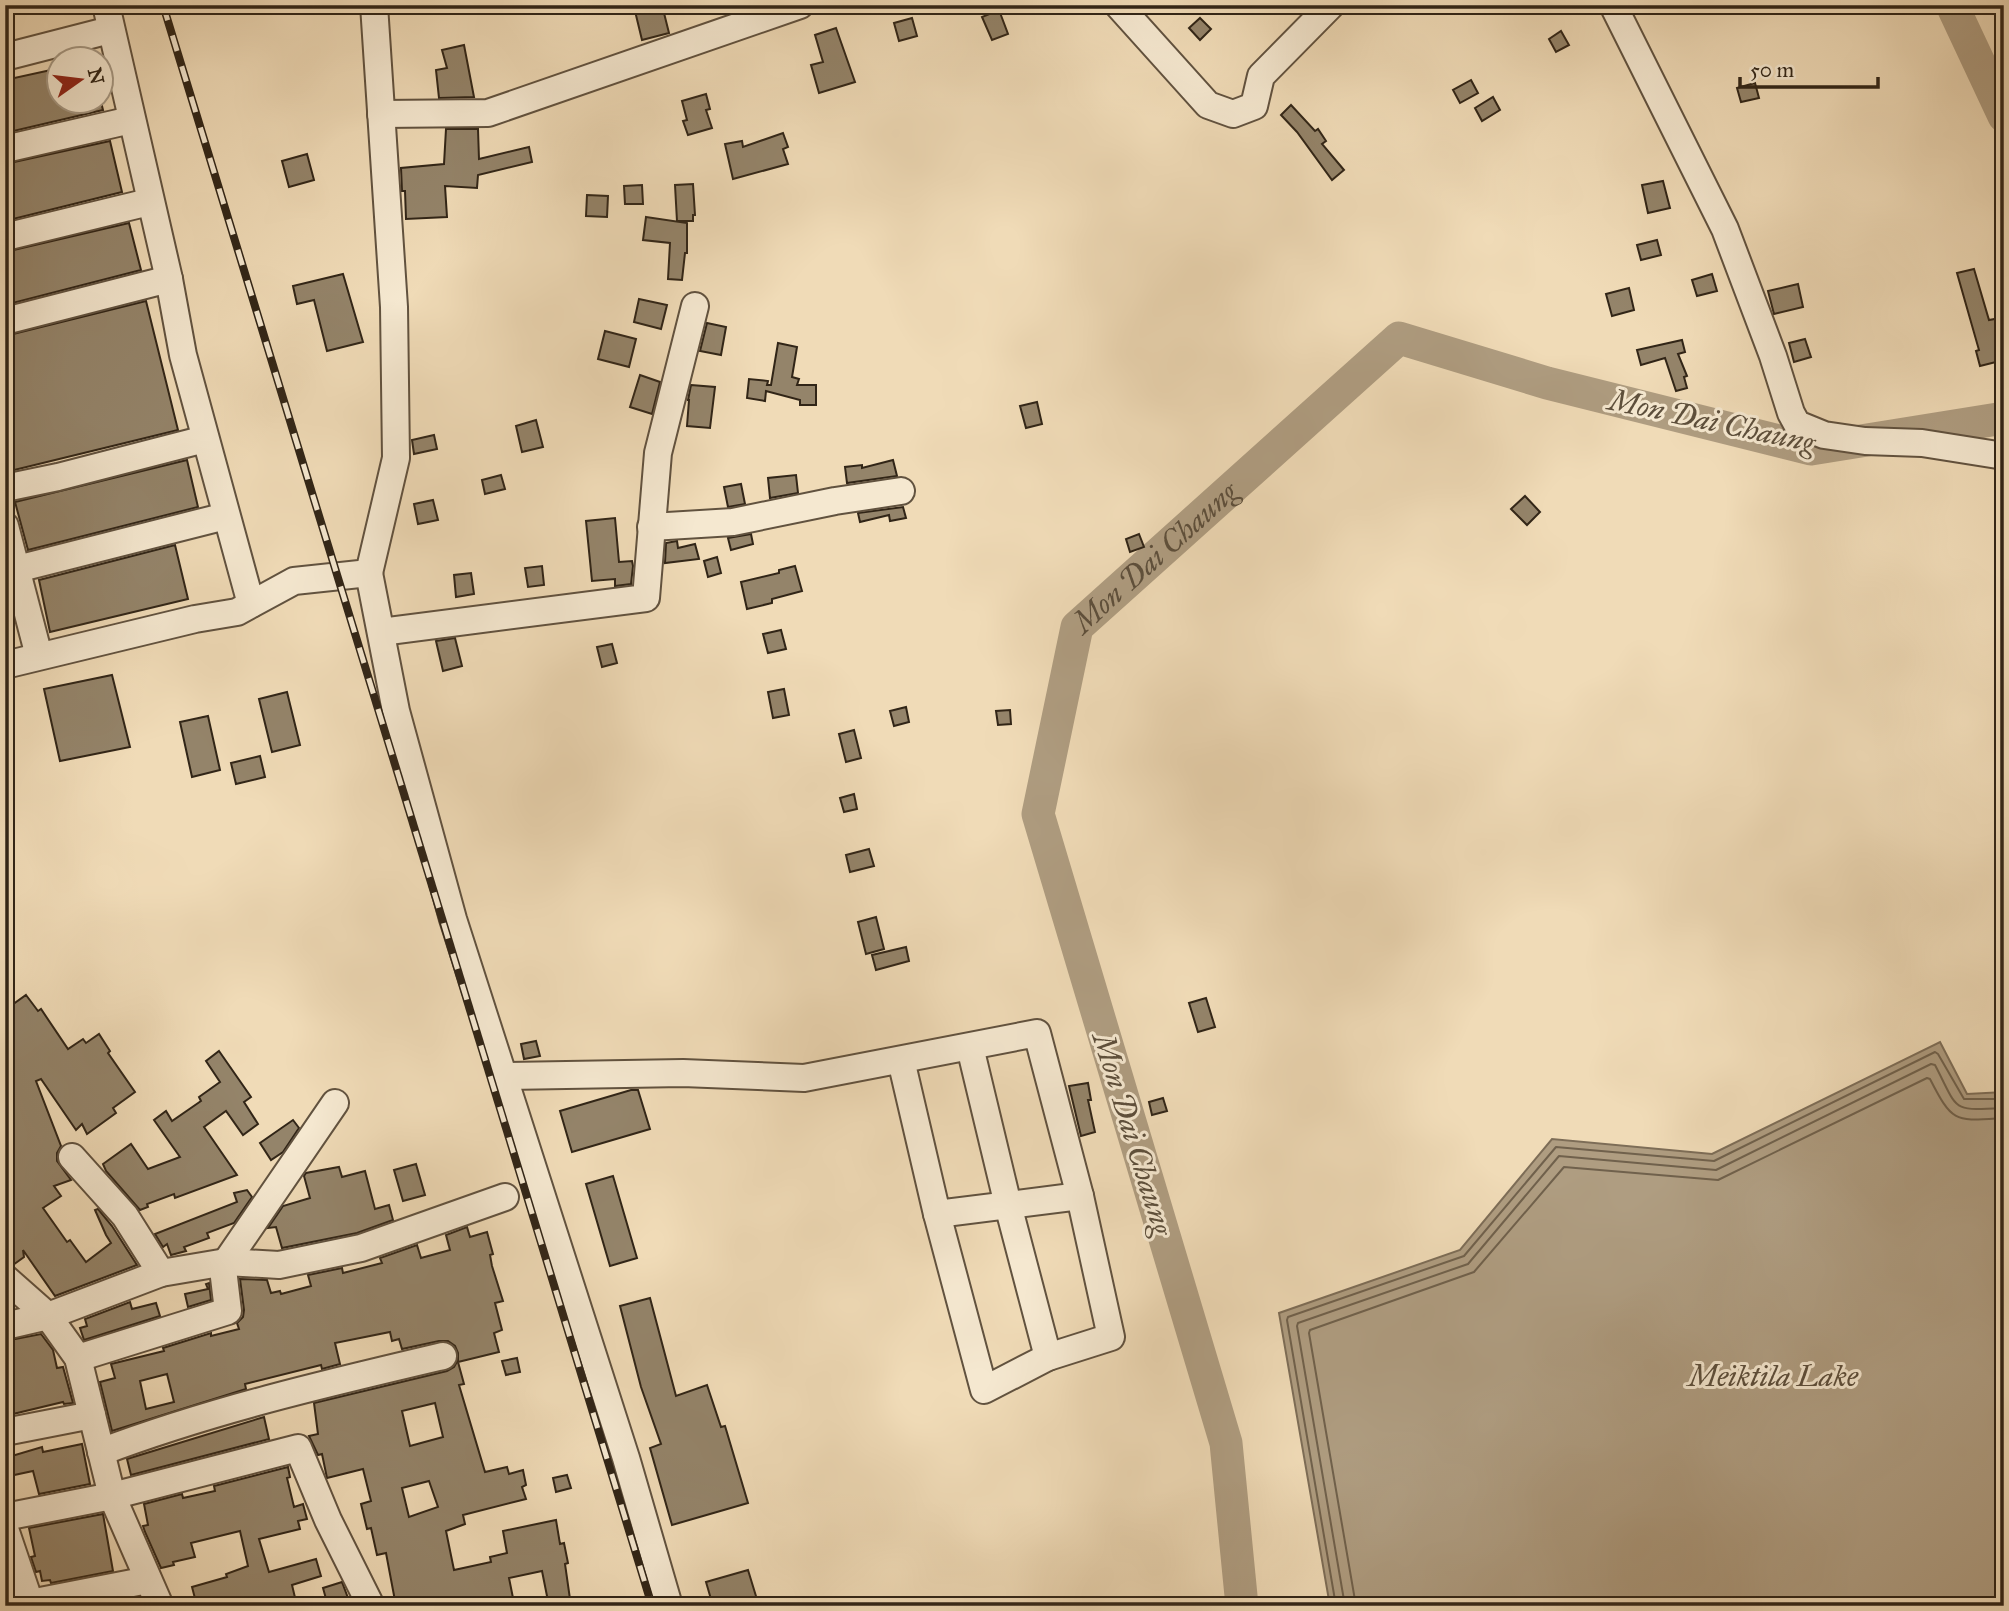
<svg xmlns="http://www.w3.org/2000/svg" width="2009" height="1611" font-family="'IM FELL Great Primer',serif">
  <rect width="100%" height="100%" fill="#f0dbb7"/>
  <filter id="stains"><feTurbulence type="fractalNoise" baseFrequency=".00286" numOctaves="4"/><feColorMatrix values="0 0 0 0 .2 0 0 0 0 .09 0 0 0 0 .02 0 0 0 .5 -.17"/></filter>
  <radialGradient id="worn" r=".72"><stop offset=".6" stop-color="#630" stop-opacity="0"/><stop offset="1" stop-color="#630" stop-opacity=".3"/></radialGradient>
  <!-- water -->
  <polygon fill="#af9d81" stroke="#7d6d57" stroke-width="2" points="1940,1042 1967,1094 2004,1092 2004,1606 1330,1606 1279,1313 1460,1250 1552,1139 1712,1154"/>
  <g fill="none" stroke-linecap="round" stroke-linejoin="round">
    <!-- shore -->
    <g stroke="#70614c" stroke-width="2">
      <polyline points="1336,1606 1287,1320 1288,1317 1464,1256 1556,1147 1714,1161 1935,1052 1938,1054 1964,1099 2004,1099"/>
      <path d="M1345,1606L1297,1326L1298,1323L1468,1264L1559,1156L1716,1170L1931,1064L1935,1065C1959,1111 1950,1111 2004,1108"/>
      <path d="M1356,1606L1309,1333L1310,1330L1474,1272L1564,1167L1718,1180L1927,1078L1930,1079C1953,1124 1955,1121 2004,1118"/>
    </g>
    <!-- river -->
    <g stroke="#af9d81" stroke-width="33">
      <polyline points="1952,5 2004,116"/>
      <path id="s1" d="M1242,1606L1226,1443L1038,814L1077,627L1399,338L1547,383L1811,449L2004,418"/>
    </g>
  </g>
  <!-- building -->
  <g fill="#94846a" stroke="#312517" stroke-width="2" fill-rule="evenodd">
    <polygon points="662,5 669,33 642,40 635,11"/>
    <polygon points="999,10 1008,34 992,40 982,17"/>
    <polygon points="912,18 917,36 899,41 894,23"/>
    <polygon points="1200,18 1211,29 1200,40 1189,28"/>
    <polygon points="836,28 855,82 819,93 811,65 823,62 815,35"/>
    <polygon points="1561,31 1569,45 1556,52 1549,39"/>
    <polygon points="464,45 474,97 439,98 436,70 447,68 442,50"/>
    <polygon points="60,68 60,102 101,102 103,110 5,133 5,80"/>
    <polygon points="1471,80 1478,93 1460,103 1453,90"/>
    <polygon points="1755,83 1759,98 1741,102 1737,88"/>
    <polygon points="706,94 710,109 706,110 712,128 688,135 683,121 687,120 682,101"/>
    <polygon points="1493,97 1500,110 1482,121 1475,108"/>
    <polygon points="1291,105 1315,131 1318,129 1326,141 1322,144 1344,170 1332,180 1297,132 1281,115"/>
    <polygon points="446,129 478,129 479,159 529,147 532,162 478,175 477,188 445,186 447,217 406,219 405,191 402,191 401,168 444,164"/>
    <polygon points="783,133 788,147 783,149 788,164 733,179 725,144 742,141 743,147"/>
    <polygon points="110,141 122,192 5,221 5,164"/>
    <polygon points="307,154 314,180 289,187 282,161"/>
    <polygon points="1663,181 1670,208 1648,213 1642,185"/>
    <polygon points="693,184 695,215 693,215 693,221 677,221 675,185"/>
    <polygon points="642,185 643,204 625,204 624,186"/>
    <polygon points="587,195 608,196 607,217 586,216"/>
    <polygon points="646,217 687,223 687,253 685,253 682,280 668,279 670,243 643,240"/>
    <polygon points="129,223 141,270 5,305 5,252"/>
    <polygon points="1657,240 1661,255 1641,260 1637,245"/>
    <polygon points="1974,269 1989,320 2000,318 2004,332 2004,360 1980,366 1976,351 1979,350 1957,273"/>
    <polygon points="343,274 363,342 327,351 314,300 297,304 293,286"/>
    <polygon points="1712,274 1717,291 1697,296 1692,280"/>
    <polygon points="1798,284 1803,307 1774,314 1768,291"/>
    <polygon points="1629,288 1634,310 1612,316 1606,294"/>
    <polygon points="639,299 667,305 661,329 634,322"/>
    <polygon points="146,301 178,430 6,472 5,336"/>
    <polygon points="707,323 726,327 721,355 700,351"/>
    <polygon points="605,331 636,339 629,367 598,359"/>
    <polygon points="1805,339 1811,357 1794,362 1789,343"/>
    <polygon points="1682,340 1685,352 1678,354 1687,376 1684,377 1687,388 1676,391 1665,358 1641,365 1637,350"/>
    <polygon points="778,343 797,347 792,377 799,379 797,385 816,385 816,405 800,405 800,400 766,391 765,401 747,398 749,379 768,381 767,385 771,385"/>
    <polygon points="640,375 660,382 652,414 630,407"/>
    <polygon points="691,385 715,387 710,428 687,426 689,400 688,400"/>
    <polygon points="1037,402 1042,424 1026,428 1020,406"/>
    <polygon points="536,420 543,447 522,452 516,426"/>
    <polygon points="434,435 437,449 414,454 412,440"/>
    <polygon points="187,460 198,507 28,550 15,502"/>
    <polygon points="893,460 897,476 847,483 845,467 862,465 862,468"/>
    <polygon points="501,475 505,489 485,494 482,480"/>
    <polygon points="796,475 798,493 770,498 768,478"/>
    <polygon points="741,484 745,504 728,507 724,487"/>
    <polygon points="1525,496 1540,512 1527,525 1511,509"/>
    <polygon points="433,500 438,520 418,524 414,504"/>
    <polygon points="903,507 906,518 890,521 889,515 860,522 858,513"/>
    <polygon points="615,518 619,562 632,561 633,566 631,584 615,586 615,579 592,581 586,521"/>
    <polygon points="751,534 753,544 731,550 728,538"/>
    <polygon points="1139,534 1144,547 1130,552 1126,539"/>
    <polygon points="677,541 678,548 695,544 699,559 665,563 666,543"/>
    <polygon points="175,545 188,599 50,632 39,580"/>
    <polygon points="717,557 721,573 708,577 704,561"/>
    <polygon points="542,566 544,585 528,587 525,568"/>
    <polygon points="795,566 802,591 772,599 772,603 747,609 741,582 779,573 779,570"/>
    <polygon points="471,573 474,594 456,597 454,575"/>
    <polygon points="781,630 786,649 768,653 763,634"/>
    <polygon points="455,638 462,666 443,671 436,641"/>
    <polygon points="612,644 617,663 602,667 597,647"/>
    <polygon points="112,675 130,747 60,761 44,689"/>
    <polygon points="784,689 789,715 773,718 768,692"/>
    <polygon points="287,692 300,745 272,752 259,699"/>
    <polygon points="906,707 909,722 894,726 890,711"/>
    <polygon points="1010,710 1011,724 998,725 996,711"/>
    <polygon points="208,716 220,770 192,777 180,722"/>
    <polygon points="854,730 861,758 846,762 839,734"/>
    <polygon points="260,756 265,777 236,784 231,763"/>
    <polygon points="854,794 857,809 844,812 840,798"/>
    <polygon points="869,849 874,866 850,872 846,855"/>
    <polygon points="876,917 884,949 866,954 858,922"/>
    <polygon points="906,947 909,961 876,970 872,955"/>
    <polygon points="26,995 38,1011 41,1009 68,1049 83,1039 86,1043 99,1034 110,1051 108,1053 135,1092 113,1108 116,1113 87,1134 82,1124 76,1130 41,1079 36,1081 61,1146 57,1153 57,1161 71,1180 54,1186 61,1196 43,1208 67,1242 70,1240 86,1262 111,1243 106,1235 95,1210 98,1209 112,1226 137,1265 55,1296 23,1250 24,1257 13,1265 5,1263 5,1010"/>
    <polygon points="1206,998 1215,1027 1198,1032 1189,1003"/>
    <polygon points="536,1041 540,1056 524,1059 521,1044"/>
    <polygon points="219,1051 251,1097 244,1102 258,1124 243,1135 226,1111 204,1127 237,1175 175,1198 174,1194 147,1204 148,1207 140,1210 106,1171 103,1164 131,1144 148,1169 180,1157 154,1120 166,1111 172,1121 201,1101 199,1097 220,1082 206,1061"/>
    <polygon points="1088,1083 1091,1100 1088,1100 1095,1132 1081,1136 1069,1086"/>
    <polygon points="631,1090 638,1090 650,1129 572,1152 560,1111"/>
    <polygon points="1163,1098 1167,1111 1152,1115 1149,1102"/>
    <polygon points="293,1120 299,1128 283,1152 271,1160 260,1143"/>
    <polygon points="416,1164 425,1195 403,1201 394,1170"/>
    <polygon points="339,1167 342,1177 365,1171 375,1209 389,1205 393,1220 357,1233 282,1248 276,1227 268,1228 283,1206 310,1198 304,1176 306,1173"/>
    <polygon points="613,1176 637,1258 610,1266 586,1184"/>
    <polygon points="247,1190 252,1197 234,1223 207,1233 209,1238 184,1247 186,1251 171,1255 167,1244 163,1247 155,1234 237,1202 234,1193"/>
    <path d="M467,1227L470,1237L487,1232L493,1254L490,1255L492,1266L503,1301L495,1303L502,1330L494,1333L499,1352L458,1362L464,1384L459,1385L485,1472L507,1467L509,1474L523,1470L526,1485L522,1487L526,1499L463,1515L465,1524L446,1531L454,1570L491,1562L490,1557L507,1553L503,1531L556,1520L560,1544L564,1543L568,1563L565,1564L571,1606H549L542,1571L509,1578L514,1603L500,1606H396L386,1553L377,1555L371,1528L367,1529L361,1504L371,1501L363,1469L327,1478L322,1454L318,1455L309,1436L318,1434L314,1403L447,1371L454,1367L458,1360V1353L455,1346L448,1341H439L402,1349L399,1339L392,1341L390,1332L335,1343L340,1364L322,1369L321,1365L245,1384L246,1389L112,1431L100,1382L115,1378L111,1364L164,1351L163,1348L211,1333V1336L239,1329L237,1323L243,1317L244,1310L240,1279L267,1280L271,1293L280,1291L281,1294L311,1286L308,1275L342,1268L343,1273L382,1263L380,1258L417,1245L421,1258L450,1250L446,1235ZM167,1374L174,1402L146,1409L140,1381ZM435,1403L443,1437L410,1446L402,1411ZM429,1481L438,1507L409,1517L402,1488Z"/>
    <polygon points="209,1283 211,1300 188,1307 185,1294 208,1289 206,1284"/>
    <polygon points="650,1298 676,1396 707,1385 721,1427 725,1426 748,1503 672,1525 650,1448 661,1444 641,1387 620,1306"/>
    <polygon points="130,1302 132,1309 156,1303 160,1316 84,1340 80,1328 87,1326 85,1319"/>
    <polygon points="41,1334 53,1350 57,1368 63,1367 73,1403 64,1404 63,1402 13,1414 8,1385 13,1384 5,1352 5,1341"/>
    <polygon points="517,1358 520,1372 506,1375 502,1361"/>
    <polygon points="264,1417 269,1439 131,1475 127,1459"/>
    <polygon points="82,1444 90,1484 39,1494 33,1471 5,1477 5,1458 42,1447 43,1452"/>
    <polygon points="288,1467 290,1477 287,1478 294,1507 303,1504 307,1519 298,1521 300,1529 259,1539 269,1572 316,1559 321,1576 292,1585 297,1606 197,1606 192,1587 227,1577 226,1574 248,1566 240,1531 191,1543 195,1557 173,1562 174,1565 161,1568 145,1532 143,1526 148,1525 144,1504 182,1494 183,1498 215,1491 214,1486"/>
    <polygon points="567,1475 571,1488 556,1492 553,1478"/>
    <polygon points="103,1514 113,1571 51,1583 50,1580 42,1581 40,1571 36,1572 31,1557 35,1556 29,1528"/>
    <polygon points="748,1570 759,1606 713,1606 706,1582"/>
    <polygon points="342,1582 351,1606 328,1606 323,1588"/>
  </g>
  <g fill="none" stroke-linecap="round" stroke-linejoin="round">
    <defs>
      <g id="minor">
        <polyline points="106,5 169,279 183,355 251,604"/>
        <polyline points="1118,5 1208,105 1233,114 1254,106 1261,76 1331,5"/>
        <polyline points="1613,5 1725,229 1773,356 1791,413 1797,424 1824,435 1865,441 1922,443 2004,456"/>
        <polyline points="5,57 110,30"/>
        <polyline points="381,114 488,113 800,5"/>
        <polyline points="5,149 131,120"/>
        <polyline points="5,237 149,202"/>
        <polyline points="5,321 169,279"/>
        <polyline points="5,488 58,477 205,439"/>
        <polyline points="5,526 39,656"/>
        <polyline points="651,527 733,522 835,501 901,491"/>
        <polyline points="5,572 226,516"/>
        <polyline points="369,573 396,711 453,919 626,1458 669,1606"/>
        <polyline points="381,632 646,598 658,453 695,306"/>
        <polyline points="5,665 195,619 237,612 294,581 369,573 396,458 394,307 374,5"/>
        <polyline points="970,1047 1008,1205 1048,1357"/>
        <polyline points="901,1060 937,1214 1080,1196"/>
        <polyline points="504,1076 683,1073 804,1078 1037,1033 1080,1196 1111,1337 1048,1357 984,1390 937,1214"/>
        <polyline points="72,1157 125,1216 161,1273"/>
        <polyline points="5,1278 48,1316 78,1358 112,1496 160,1606"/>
        <polyline points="5,1326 48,1316 161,1273 226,1262 279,1265 361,1248 505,1197"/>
        <polyline points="78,1358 228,1311 223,1269 226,1262 335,1103"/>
        <polyline points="5,1432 92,1415"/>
        <path d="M101,1452C212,1410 328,1383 443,1356"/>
        <polyline points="5,1517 112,1496 298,1448 328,1520 371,1606"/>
        <polyline points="5,1529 30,1603"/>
        <polyline points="5,1605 30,1603 148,1580"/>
      </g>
    </defs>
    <!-- minor casing -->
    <use href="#minor" stroke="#61523f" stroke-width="30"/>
    <!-- minor -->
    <use href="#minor" stroke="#f5e8d0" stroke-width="26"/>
    <defs>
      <polyline id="rail" points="163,5 652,1606"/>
    </defs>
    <!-- rail casing -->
    <use href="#rail" stroke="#312517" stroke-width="8"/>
    <!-- rail -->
    <use href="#rail" stroke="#f5e8d0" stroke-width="5" stroke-dasharray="16" stroke-linecap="butt"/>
  </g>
  <g text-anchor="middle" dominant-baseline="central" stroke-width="6" stroke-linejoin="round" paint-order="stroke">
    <!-- water labels -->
    <g font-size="30" font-style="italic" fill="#5d4f3c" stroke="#f5e8d0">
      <text transform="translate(1712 421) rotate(12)">Mon Dai Chaung</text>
      <text stroke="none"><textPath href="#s1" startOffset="1116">Mon Dai Chaung</textPath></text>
      <text transform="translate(1133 1134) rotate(73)">Mon Dai Chaung</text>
      <text x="1773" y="1376">Meiktila Lake</text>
    </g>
  </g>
  <!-- margin -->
  <rect width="2009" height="1611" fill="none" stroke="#f0dbb7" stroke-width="28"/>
  <rect x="7" y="7" width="1995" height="1597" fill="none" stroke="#312517" stroke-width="3.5"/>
  <rect x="14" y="14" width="1981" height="1583" fill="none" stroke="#312517" stroke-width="2"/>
  <!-- north arrow -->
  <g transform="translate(80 80) rotate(76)"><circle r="33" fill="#f5e8d0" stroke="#a79a86" stroke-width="2"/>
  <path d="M0-5L12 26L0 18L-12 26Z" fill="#8f2418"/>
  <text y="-10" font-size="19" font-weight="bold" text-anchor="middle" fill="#312517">N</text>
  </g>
  <!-- scale -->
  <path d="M1740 77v10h138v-10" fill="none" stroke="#312517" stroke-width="3.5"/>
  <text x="1750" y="77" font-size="21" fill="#312517" stroke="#f5e8d0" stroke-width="5" paint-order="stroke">50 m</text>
  <rect width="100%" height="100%" filter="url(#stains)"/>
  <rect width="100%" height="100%" fill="url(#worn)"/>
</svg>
